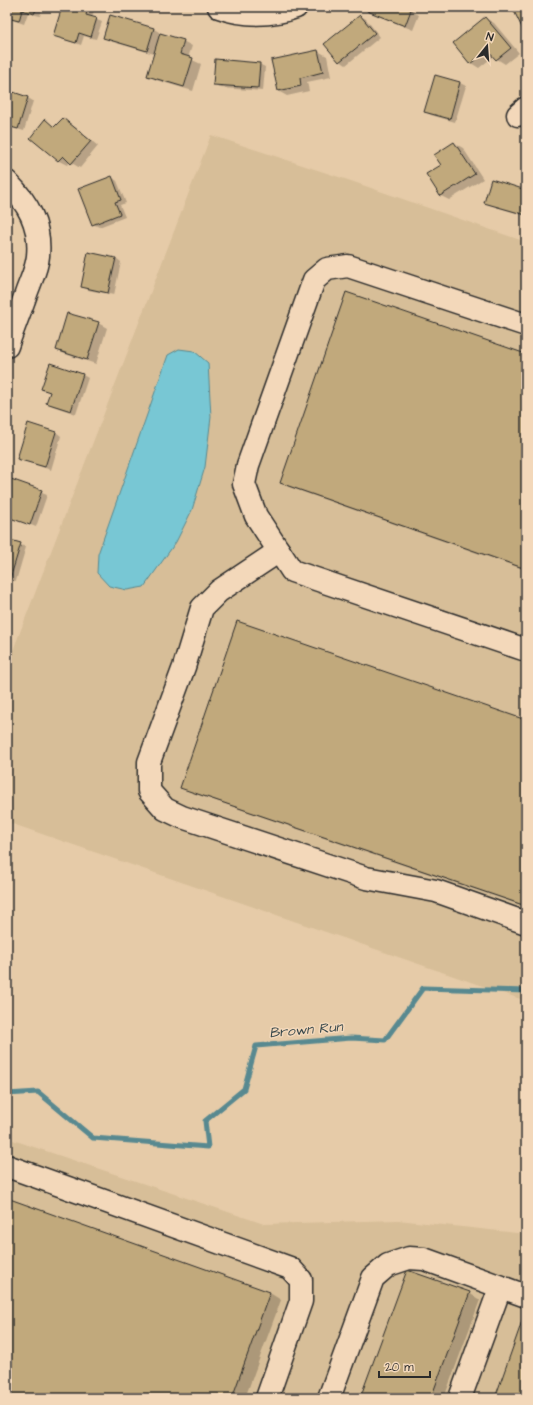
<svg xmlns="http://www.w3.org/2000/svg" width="533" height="1405" font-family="'Architects Daughter',sans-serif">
  <rect width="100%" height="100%" fill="#e6cba8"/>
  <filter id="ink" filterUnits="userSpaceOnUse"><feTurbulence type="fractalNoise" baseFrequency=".025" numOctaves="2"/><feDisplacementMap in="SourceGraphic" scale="8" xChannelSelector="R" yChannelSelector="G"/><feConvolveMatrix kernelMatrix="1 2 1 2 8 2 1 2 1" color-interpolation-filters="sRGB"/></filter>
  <g filter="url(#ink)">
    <!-- built -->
    <g fill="#d7be98">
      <polygon points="211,135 351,181 526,242 526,1001 7,822 7,666"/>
      <polygon points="7,1138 264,1224 398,1220 526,1234 526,1398 7,1398"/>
    </g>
    <!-- water -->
    <polygon fill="#78c7d4" stroke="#598990" points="179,349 194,351 208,363 211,417 205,467 192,510 176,542 144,587 127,590 109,586 97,573 98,554 168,355"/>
    <!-- shadow -->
    <g fill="#0003">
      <polygon points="7,7 43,7 40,16 28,13 24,24 7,18"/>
      <polygon points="63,7 90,7 94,10 92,18 102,22 96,39 84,36 81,45 60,38 54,35"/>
      <polygon points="369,7 415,7 413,12 419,15 413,30 376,15 368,11"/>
      <polygon points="360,16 366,19 380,37 346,65 340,61 326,44"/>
      <polygon points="485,18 494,23 519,53 505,64 497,59 494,56 479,68 471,63 455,44"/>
      <polygon points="154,29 159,32 159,33 183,41 192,46 188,58 201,64 193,91 156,80 148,75 154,54 110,41 104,37"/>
      <polygon points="318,51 327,56 331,77 307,82 309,91 287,96 278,91 272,61"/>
      <polygon points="259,64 265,67 263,91 220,88 215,84"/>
      <polygon points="435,76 460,83 466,86 455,122 431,115 425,112"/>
      <polygon points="7,92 28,98 33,101 24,131 7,126"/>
      <polygon points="63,119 71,124 98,146 80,168 70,162 67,165 59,161 31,137 45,121 56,127"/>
      <polygon points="454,143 463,148 483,179 449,200 441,196 428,174 442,165"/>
      <polygon points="112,177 117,181 126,203 120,205 125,217 99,227 93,224"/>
      <polygon points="526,191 526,216 490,205 485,202"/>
      <polygon points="116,258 121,262 114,295 88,290 82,286"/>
      <polygon points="98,323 107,328 96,364 65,354 57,350"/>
      <polygon points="526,355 526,570 289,487 281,483"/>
      <polygon points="83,375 88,378 76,414 53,406 47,403 51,392 43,388"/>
      <polygon points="56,432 61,436 51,470 24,461 18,458"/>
      <polygon points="9,480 47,495 36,527 8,516 11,505 7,503 7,485"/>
      <polygon points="7,540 26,547 16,581 7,579"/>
      <polygon points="7,651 10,652 7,659"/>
      <polygon points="526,721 526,907 190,792 181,787"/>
      <polygon points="7,1199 270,1293 281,1300 245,1398 7,1398"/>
      <polygon points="469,1293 480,1300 444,1398 361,1398"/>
      <polygon points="526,1312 526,1398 496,1398"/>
    </g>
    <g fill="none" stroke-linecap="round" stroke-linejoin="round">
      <!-- stream -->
      <polyline stroke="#598990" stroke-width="5" points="7,1094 38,1092 93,1138 208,1147 205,1121 244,1089 256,1046 351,1038 385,1040 423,988 526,991"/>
    </g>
    <!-- building -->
    <g fill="#c1a97b" stroke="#2b2b2b">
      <polygon points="7,7 37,7 34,14 22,10 19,21 7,18"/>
      <polygon points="62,7 88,7 86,15 97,18 91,37 79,33 76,43 53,36"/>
      <polygon points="368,7 405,7 411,10 405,26 367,11"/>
      <polygon points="523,7 526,7 526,36 514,11"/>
      <polygon points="110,15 154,28 147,51 103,38"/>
      <polygon points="360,15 375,33 339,62 324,44"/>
      <polygon points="485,17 511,48 496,60 487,50 470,64 453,43"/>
      <polygon points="160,33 184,40 180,54 193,58 184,87 147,76"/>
      <polygon points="318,50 323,72 300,78 301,86 278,91 271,60"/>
      <polygon points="215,59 260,63 258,88 213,85"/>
      <polygon points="435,75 460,82 450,119 424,112"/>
      <polygon points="7,90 28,97 18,129 7,126"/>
      <polygon points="63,118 91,141 71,164 63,156 58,161 30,138 45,119 54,127"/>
      <polygon points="454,142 475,174 440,196 426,174 441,165 434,155"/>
      <polygon points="112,176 121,200 115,202 120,214 92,225 78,189"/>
      <polygon points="491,179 526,190 526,215 484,203"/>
      <polygon points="88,252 116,258 108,293 81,287"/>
      <polygon points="346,292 526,354 526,569 280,483"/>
      <polygon points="67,313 99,322 87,360 56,350"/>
      <polygon points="50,363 83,374 71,411 46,403 50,392 41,389"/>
      <polygon points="28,423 56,432 45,467 17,459"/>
      <polygon points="8,478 42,490 30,525 7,517 11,504 7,503 7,482"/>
      <polygon points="7,539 21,543 10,579 7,578"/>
      <polygon points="237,621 526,720 526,906 180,788"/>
      <polygon points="7,1198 270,1292 232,1398 7,1398"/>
      <polygon points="407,1270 470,1292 431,1398 360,1398"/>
      <polygon points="525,1311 526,1398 495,1398 519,1330"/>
    </g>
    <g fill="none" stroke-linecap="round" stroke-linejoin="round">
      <defs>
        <g id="minor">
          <path d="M219,7C243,16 272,16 296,7"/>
          <polyline points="518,115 526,108"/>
          <path d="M7,182C28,203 41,225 38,256C37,269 30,282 26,294C20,311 13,329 7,346"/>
          <polyline points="526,325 348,266 327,269 314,280 248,465 244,484 256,516 292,571 526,650"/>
          <polyline points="279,551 219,591 202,608 184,667 149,762 149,791 165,809 182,817 366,878 436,891 526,923"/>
          <polyline points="7,1166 290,1268 301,1280 301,1301 267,1398"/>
          <polyline points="329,1398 373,1278 388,1265 409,1258 424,1259 526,1296"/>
          <polyline points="460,1398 500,1288"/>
        </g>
      </defs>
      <!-- minor casing -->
      <use href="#minor" stroke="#2b2b2b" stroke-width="25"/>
      <!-- minor -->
      <use href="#minor" stroke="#f3d8ba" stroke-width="22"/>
    </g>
  </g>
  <g text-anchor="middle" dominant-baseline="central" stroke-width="3" stroke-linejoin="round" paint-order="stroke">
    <!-- water labels -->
    <g font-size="14" font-style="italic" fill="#3a4a4d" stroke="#f3d8ba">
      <text transform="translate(306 1030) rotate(-5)">Brown Run</text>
    </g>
  </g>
  <!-- margin -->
  <rect width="533" height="1405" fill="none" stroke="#f3d8ba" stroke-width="24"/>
  <rect x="12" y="12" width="509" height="1381" fill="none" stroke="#2b2b2b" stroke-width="1.5" filter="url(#ink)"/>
  <!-- north arrow -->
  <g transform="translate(487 46) rotate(17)" stroke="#f3d8ba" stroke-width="3" paint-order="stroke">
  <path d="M0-3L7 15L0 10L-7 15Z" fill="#2b2b2b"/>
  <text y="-6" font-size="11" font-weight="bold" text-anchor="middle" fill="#2b2b2b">N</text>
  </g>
  <!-- scale -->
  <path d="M379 1371v6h51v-6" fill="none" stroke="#2b2b2b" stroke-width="2"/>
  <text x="385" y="1371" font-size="12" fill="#2b2b2b" stroke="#f3d8ba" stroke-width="3" paint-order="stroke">20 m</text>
</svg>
